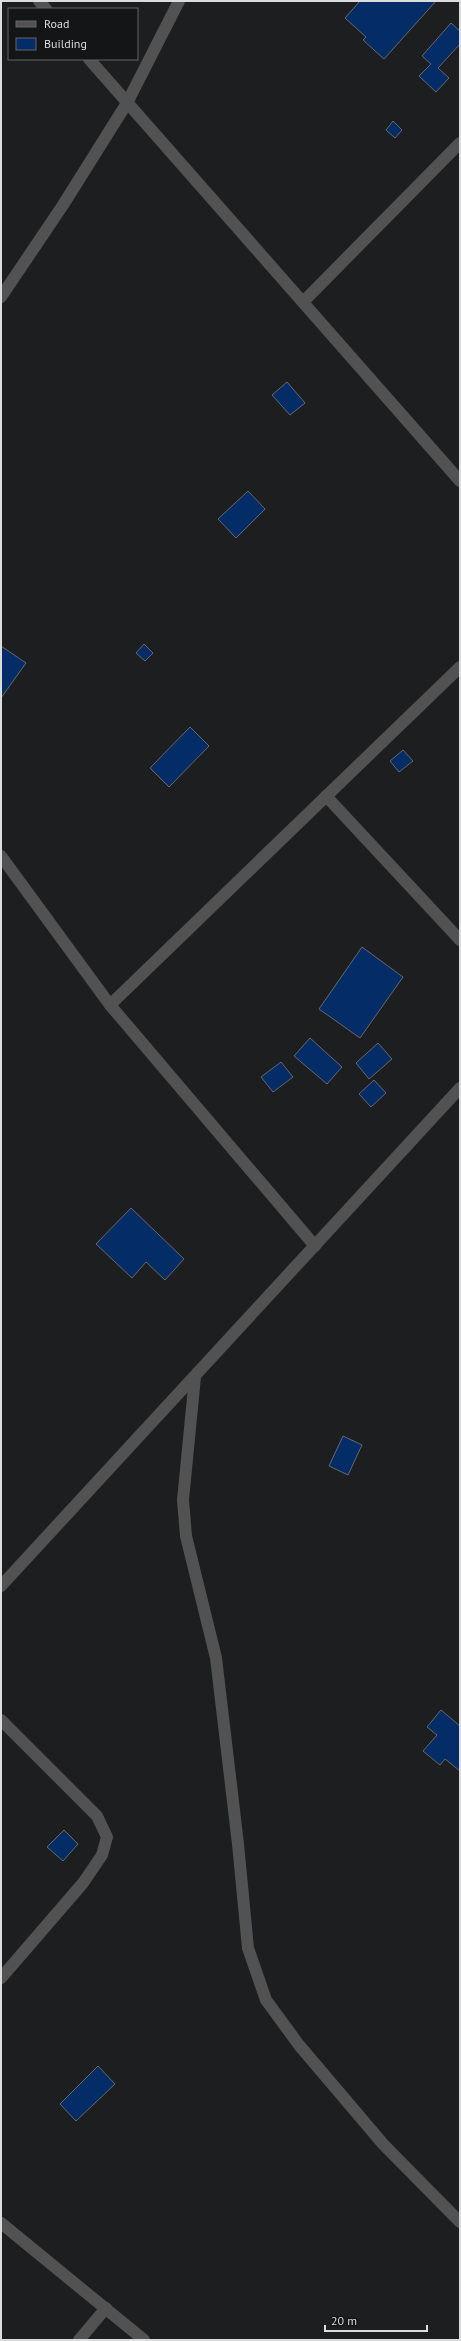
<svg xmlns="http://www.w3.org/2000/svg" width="461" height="2341" font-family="'PT Sans',sans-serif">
  <rect width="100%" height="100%" fill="#1d1e20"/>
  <!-- building -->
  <g fill="#042d68" stroke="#67696b">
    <polygon points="360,1 436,1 384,59 363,40 366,37 345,18"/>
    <polygon points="451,23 460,31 460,44 438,68 449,78 436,92 419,76 431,64 422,56"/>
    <polygon points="393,121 402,130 395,138 386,130"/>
    <polygon points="287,382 305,403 290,415 272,395"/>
    <polygon points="248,491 265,509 236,538 218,519"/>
    <polygon points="144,644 153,653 145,661 136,653"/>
    <polygon points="1,646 26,663 1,698"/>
    <polygon points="190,727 209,746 169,787 150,768"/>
    <polygon points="403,750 413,761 399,772 390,761"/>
    <polygon points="362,947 403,977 360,1038 319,1009"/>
    <polygon points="310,1038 342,1067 327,1084 294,1056"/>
    <polygon points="378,1043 392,1059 369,1079 356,1063"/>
    <polygon points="281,1062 293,1077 273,1092 261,1077"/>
    <polygon points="374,1080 386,1093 371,1107 359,1094"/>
    <polygon points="131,1208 184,1259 165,1280 146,1262 132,1278 96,1244"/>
    <polygon points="343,1436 362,1445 348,1475 329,1466"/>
    <polygon points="441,1710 460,1726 460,1771 445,1759 440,1765 423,1751 437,1735 427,1727"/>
    <polygon points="64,1830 78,1844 63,1861 47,1847"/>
    <polygon points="98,2066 115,2084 76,2121 60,2104"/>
  </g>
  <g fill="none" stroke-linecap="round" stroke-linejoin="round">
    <!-- street -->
    <g stroke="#525253" stroke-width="12">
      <polyline points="39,1 46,9"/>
      <polyline points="89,59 460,481"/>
      <polyline points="1,297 63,205 127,103 179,1"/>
      <polyline points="303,302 460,143"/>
      <polyline points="326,796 460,940"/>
      <polyline points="1,856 110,1005 315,1246"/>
      <polyline points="110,1005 460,667"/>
      <polyline points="195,1377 183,1500 186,1536 216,1658 238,1844 248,1948 266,2000 299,2045 383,2144 460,2222"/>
      <polyline points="1,1586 460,1088"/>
      <polyline points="1,1720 97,1816 107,1837 102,1855 83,1883 1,1978"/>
      <polyline points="1,2223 144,2340"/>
      <polyline points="79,2340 106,2308"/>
    </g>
  </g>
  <!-- border -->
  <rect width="461" height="2341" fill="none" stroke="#dbdcde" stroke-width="4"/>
  <!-- legend -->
  <rect x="8" y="8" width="130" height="52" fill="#141517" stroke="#646567"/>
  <rect x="16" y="21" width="20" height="6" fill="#525253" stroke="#646567"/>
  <text x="44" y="28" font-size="12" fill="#dbdcde">Road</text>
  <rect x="16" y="38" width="20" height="12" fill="#042d68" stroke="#646567"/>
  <text x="44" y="48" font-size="12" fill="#dbdcde">Building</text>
  <!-- scale -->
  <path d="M325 2325v6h102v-6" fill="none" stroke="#dbdcde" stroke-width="2"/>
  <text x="331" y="2325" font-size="12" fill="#dbdcde" stroke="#141517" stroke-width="3" paint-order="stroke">20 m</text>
</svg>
